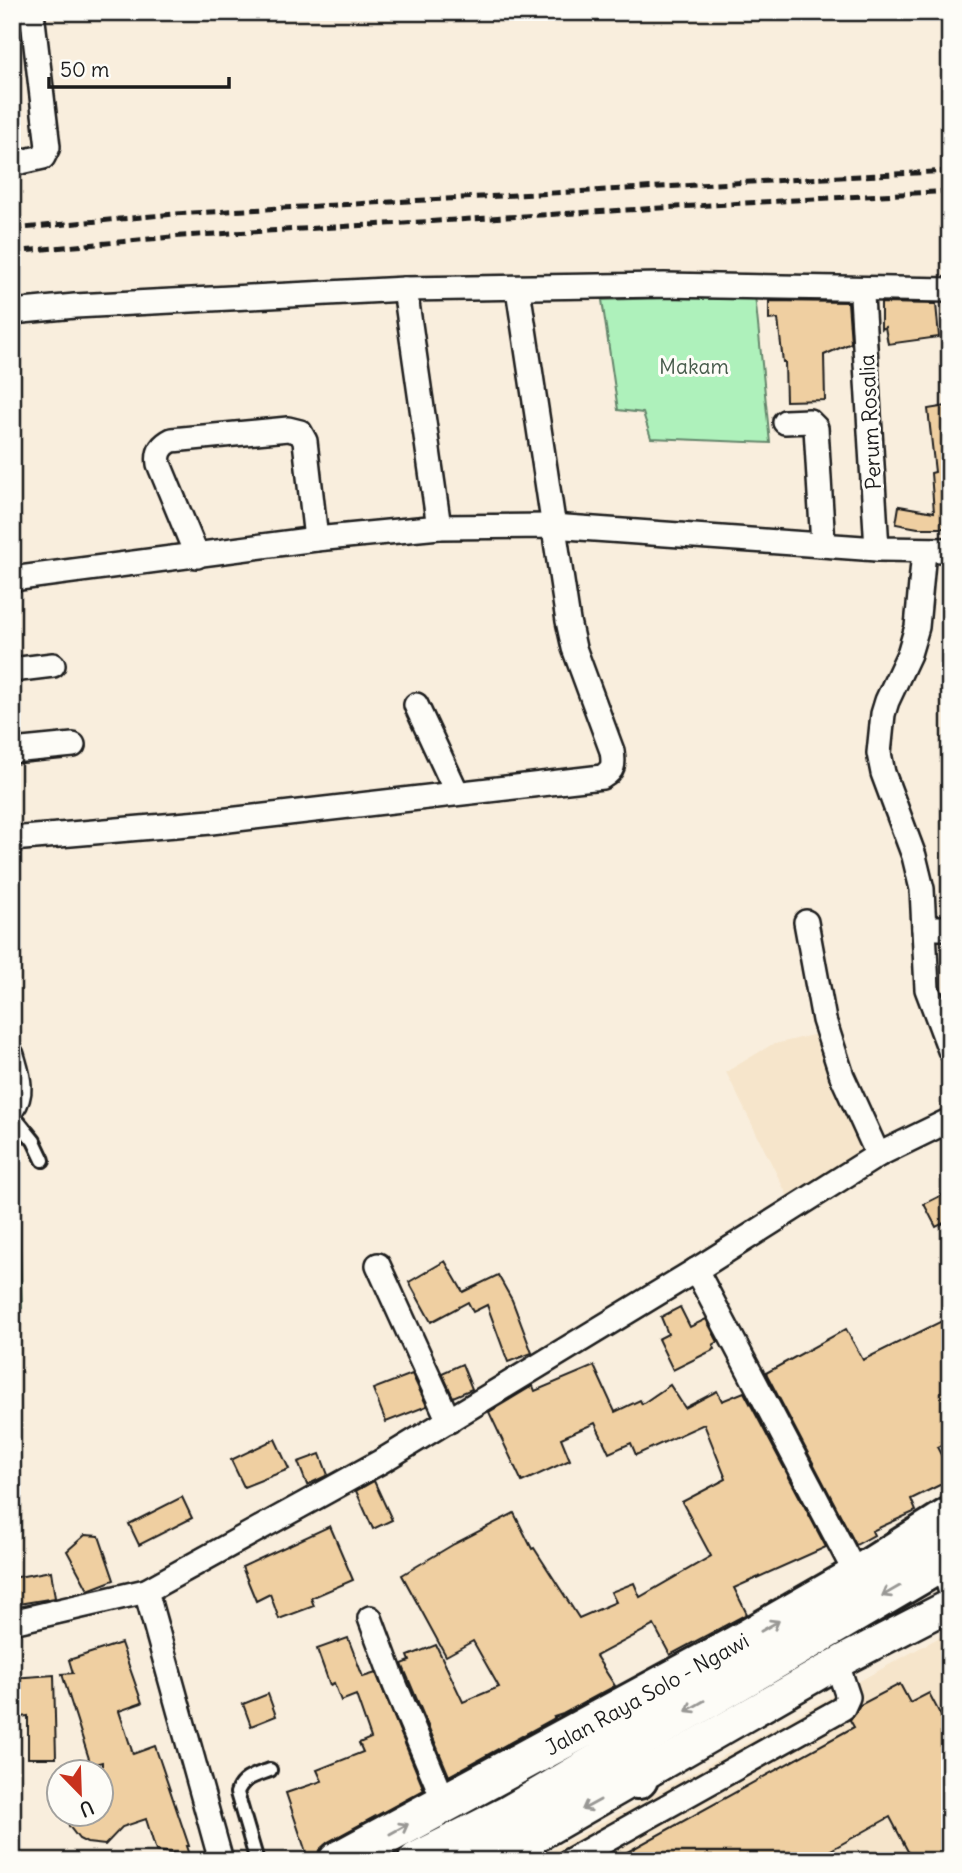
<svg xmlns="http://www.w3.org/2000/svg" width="962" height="1873" font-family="Delius,sans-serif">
  <rect width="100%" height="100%" fill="#f9eedd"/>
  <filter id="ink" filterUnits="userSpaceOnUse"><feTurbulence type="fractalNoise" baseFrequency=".0143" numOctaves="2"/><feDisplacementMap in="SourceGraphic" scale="14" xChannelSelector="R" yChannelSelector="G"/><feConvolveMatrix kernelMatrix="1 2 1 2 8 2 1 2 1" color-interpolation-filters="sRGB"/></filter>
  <g filter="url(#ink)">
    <!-- built -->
    <g fill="#f6e5cb">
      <polygon points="821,1033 870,1152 789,1199 726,1072 771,1045"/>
      <polygon points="947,1633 950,1639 950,1861 532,1861"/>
    </g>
    <!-- green -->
    <g fill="#aef1bb" stroke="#65866c" stroke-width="2">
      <polygon points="755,295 770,443 651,438 643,413 618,410 602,300"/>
      <polygon points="12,1126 16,1130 22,1308 12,1309"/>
    </g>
    <!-- building -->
    <g fill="#efcfa1" stroke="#1c1c1c" stroke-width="2">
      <polygon points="769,301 848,302 851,343 824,355 825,400 786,401 785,362 783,362 778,319 769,320"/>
      <polygon points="881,303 936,304 939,337 888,344 885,327 881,329"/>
      <polygon points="947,406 950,423 950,528 918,528 896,524 899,506 934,512 931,473 935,472 928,409"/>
      <polygon points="950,1191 950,1220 936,1227 924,1204"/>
      <polygon points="445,1261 463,1292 498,1275 512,1300 532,1353 508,1362 487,1305 473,1312 468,1302 431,1322 409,1282"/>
      <polygon points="680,1307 690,1327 706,1319 718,1342 713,1345 715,1349 673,1370 658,1339 668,1334 661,1317"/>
      <polygon points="950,1317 950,1441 937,1447 950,1472 950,1480 911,1499 916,1511 872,1531 874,1535 856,1545 766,1373 846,1329 863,1360"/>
      <polygon points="462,1364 472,1389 453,1397 442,1373"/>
      <polygon points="594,1366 615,1412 640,1400 642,1404 670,1385 685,1408 717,1391 722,1401 744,1392 826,1547 734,1588 747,1614 670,1655 654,1625 596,1656 615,1686 563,1714 554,1717 555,1718 449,1776 402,1664 410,1661 408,1656 436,1645 463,1702 499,1687 473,1641 446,1656 402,1575 454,1544 514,1513 532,1549 534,1548 579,1618 616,1602 611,1592 634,1583 640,1597 711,1556 682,1502 726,1479 704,1424 636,1455 631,1443 609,1453 595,1423 561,1438 570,1460 522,1482 489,1412 529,1388 533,1386 535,1391"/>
      <polygon points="412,1374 427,1406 386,1422 373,1389"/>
      <polygon points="275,1439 289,1469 244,1487 231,1460"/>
      <polygon points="320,1454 328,1475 307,1485 298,1462"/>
      <polygon points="374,1481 392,1520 373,1529 356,1491"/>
      <polygon points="182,1497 192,1518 139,1545 129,1524"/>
      <polygon points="330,1526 353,1580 311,1598 314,1606 279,1619 270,1594 256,1601 242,1567"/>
      <polygon points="85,1535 99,1536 114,1580 88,1590 67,1551"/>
      <polygon points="51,1571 55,1598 12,1605 12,1578"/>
      <polygon points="348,1638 363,1677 376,1673 424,1790 328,1842 319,1850 316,1861 309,1861 286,1793 322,1781 317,1770 363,1752 359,1743 371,1738 356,1695 341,1701 334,1683 330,1685 317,1649"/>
      <polygon points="121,1643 142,1703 119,1711 133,1754 155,1746 189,1846 186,1846 189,1855 156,1851 146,1819 122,1827 105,1845 87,1843 79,1839 69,1826 67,1814 102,1814 102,1762 91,1765 62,1674 73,1673 69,1660"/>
      <polygon points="54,1675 56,1758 28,1758 28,1716 21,1717 12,1678"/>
      <polygon points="900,1684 910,1703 929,1693 950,1733 950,1857 942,1861 913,1861 890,1817 811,1861 611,1861 854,1727 850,1720 860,1705"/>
      <polygon points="268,1694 276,1716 251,1726 243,1704"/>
    </g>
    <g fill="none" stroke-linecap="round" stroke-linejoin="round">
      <defs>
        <g id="service">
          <polyline points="12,1114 34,1141 43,1160"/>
          <path d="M257,1861L237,1793C241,1778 257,1775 270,1770"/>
        </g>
        <g id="minor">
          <polyline points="12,164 43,157 48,147 32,12"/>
          <polyline points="405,289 439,527"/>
          <polyline points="862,296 877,549"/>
          <polyline points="12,312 75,306 405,289 664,285 950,290"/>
          <polyline points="785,422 809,421 816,428 823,545"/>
          <polyline points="924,551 917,627 909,654 887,701 883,714 879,753 883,773 914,856 922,889 927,989 950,1050"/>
          <path d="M197,556L159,464C157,452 162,445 172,440L288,429L300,432L305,441L316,539"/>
          <polyline points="12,579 316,539 439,527 552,526 877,549 950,550"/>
          <polyline points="12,670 53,665"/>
          <polyline points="416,705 457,793"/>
          <polyline points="12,751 73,745"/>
          <path d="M12,839L211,822L602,777C614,770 614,764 612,751L574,648L568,621L518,289"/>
          <polyline points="806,922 824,1020 842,1076 878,1155"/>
          <polyline points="924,928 950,928"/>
          <path d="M12,1055C17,1073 25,1092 12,1109"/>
          <polyline points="378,1265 449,1421"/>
          <polyline points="696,1270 857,1576"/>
          <polyline points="942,1561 950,1589"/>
          <polyline points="146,1591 221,1861"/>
          <polyline points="370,1618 395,1685 445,1803"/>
          <polyline points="12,1622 146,1591 380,1462 696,1270 878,1155 950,1120"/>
          <polyline points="518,1829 537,1861"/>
          <polyline points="569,1861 843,1708 848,1697 837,1664"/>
        </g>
        <polyline id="tertiary" points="489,1861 521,1845 845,1659 950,1605"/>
        <g id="trunk">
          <polyline points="620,1750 638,1779"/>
          <polyline points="338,1861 737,1645 857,1576 950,1517"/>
          <polyline points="418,1861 509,1815 950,1557"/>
        </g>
      </defs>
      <!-- service casing -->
      <use href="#service" stroke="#1c1c1c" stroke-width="18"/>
      <!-- minor casing -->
      <use href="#minor" stroke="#1c1c1c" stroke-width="28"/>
      <!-- tertiary casing -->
      <use href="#tertiary" stroke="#1c1c1c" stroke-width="35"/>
      <!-- trunk casing -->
      <use href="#trunk" stroke="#1c1c1c" stroke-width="44"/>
      <!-- service -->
      <use href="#service" stroke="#fdfcf7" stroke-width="12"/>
      <!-- minor -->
      <use href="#minor" stroke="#fdfcf7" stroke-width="23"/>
      <!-- tertiary -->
      <use href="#tertiary" stroke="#fdfcf7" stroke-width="30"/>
      <!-- trunk -->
      <use href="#trunk" stroke="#fdfcf7" stroke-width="38"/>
      <!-- rail -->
      <g stroke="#1c1c1c" stroke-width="5" stroke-dasharray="10 5" stroke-linecap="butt">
        <polyline points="12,229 174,214 950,171"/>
        <polyline points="12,252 182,236 950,191"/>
      </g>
    </g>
    <!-- one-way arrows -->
    <defs><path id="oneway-shaft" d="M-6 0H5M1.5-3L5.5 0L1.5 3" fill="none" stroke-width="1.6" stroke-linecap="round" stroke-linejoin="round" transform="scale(1.75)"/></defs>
    <g stroke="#989794">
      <use href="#oneway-shaft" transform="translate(891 1591) rotate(150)"/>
      <use href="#oneway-shaft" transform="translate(770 1626) rotate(-30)"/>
      <use href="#oneway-shaft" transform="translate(695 1706) rotate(150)"/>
      <use href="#oneway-shaft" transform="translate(591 1805) rotate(151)"/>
      <use href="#oneway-shaft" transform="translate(399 1829) rotate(-29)"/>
    </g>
  </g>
  <g text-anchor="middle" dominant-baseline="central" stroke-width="6" stroke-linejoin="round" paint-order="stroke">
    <!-- park labels -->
    <g font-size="21" fill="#485c4c" stroke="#fdfcf7">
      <text x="694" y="366">Makam</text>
    </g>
    <!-- street labels -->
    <g font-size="21" fill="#1c1c1c" stroke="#fdfcf7">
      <text transform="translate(870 422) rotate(-93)">Perum Rosalia</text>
      <text transform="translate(647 1694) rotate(-29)">Jalan Raya Solo - Ngawi</text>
    </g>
  </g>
  <!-- margin -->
  <rect width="962" height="1873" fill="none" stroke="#fdfcf7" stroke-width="42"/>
  <rect x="21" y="21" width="920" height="1831" fill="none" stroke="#1c1c1c" stroke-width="2.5" filter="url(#ink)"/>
  <!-- north arrow -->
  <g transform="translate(80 1793) rotate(157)"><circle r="33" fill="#fdfcf7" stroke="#a3a29f" stroke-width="2"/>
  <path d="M0-5L12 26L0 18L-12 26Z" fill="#c8321e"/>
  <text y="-10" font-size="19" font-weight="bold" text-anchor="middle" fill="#1c1c1c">U</text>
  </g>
  <!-- scale -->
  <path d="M49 77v10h180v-10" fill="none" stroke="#1c1c1c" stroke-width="3.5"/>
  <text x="60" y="77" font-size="21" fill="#1c1c1c" stroke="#fdfcf7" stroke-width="5" paint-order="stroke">50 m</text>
</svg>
